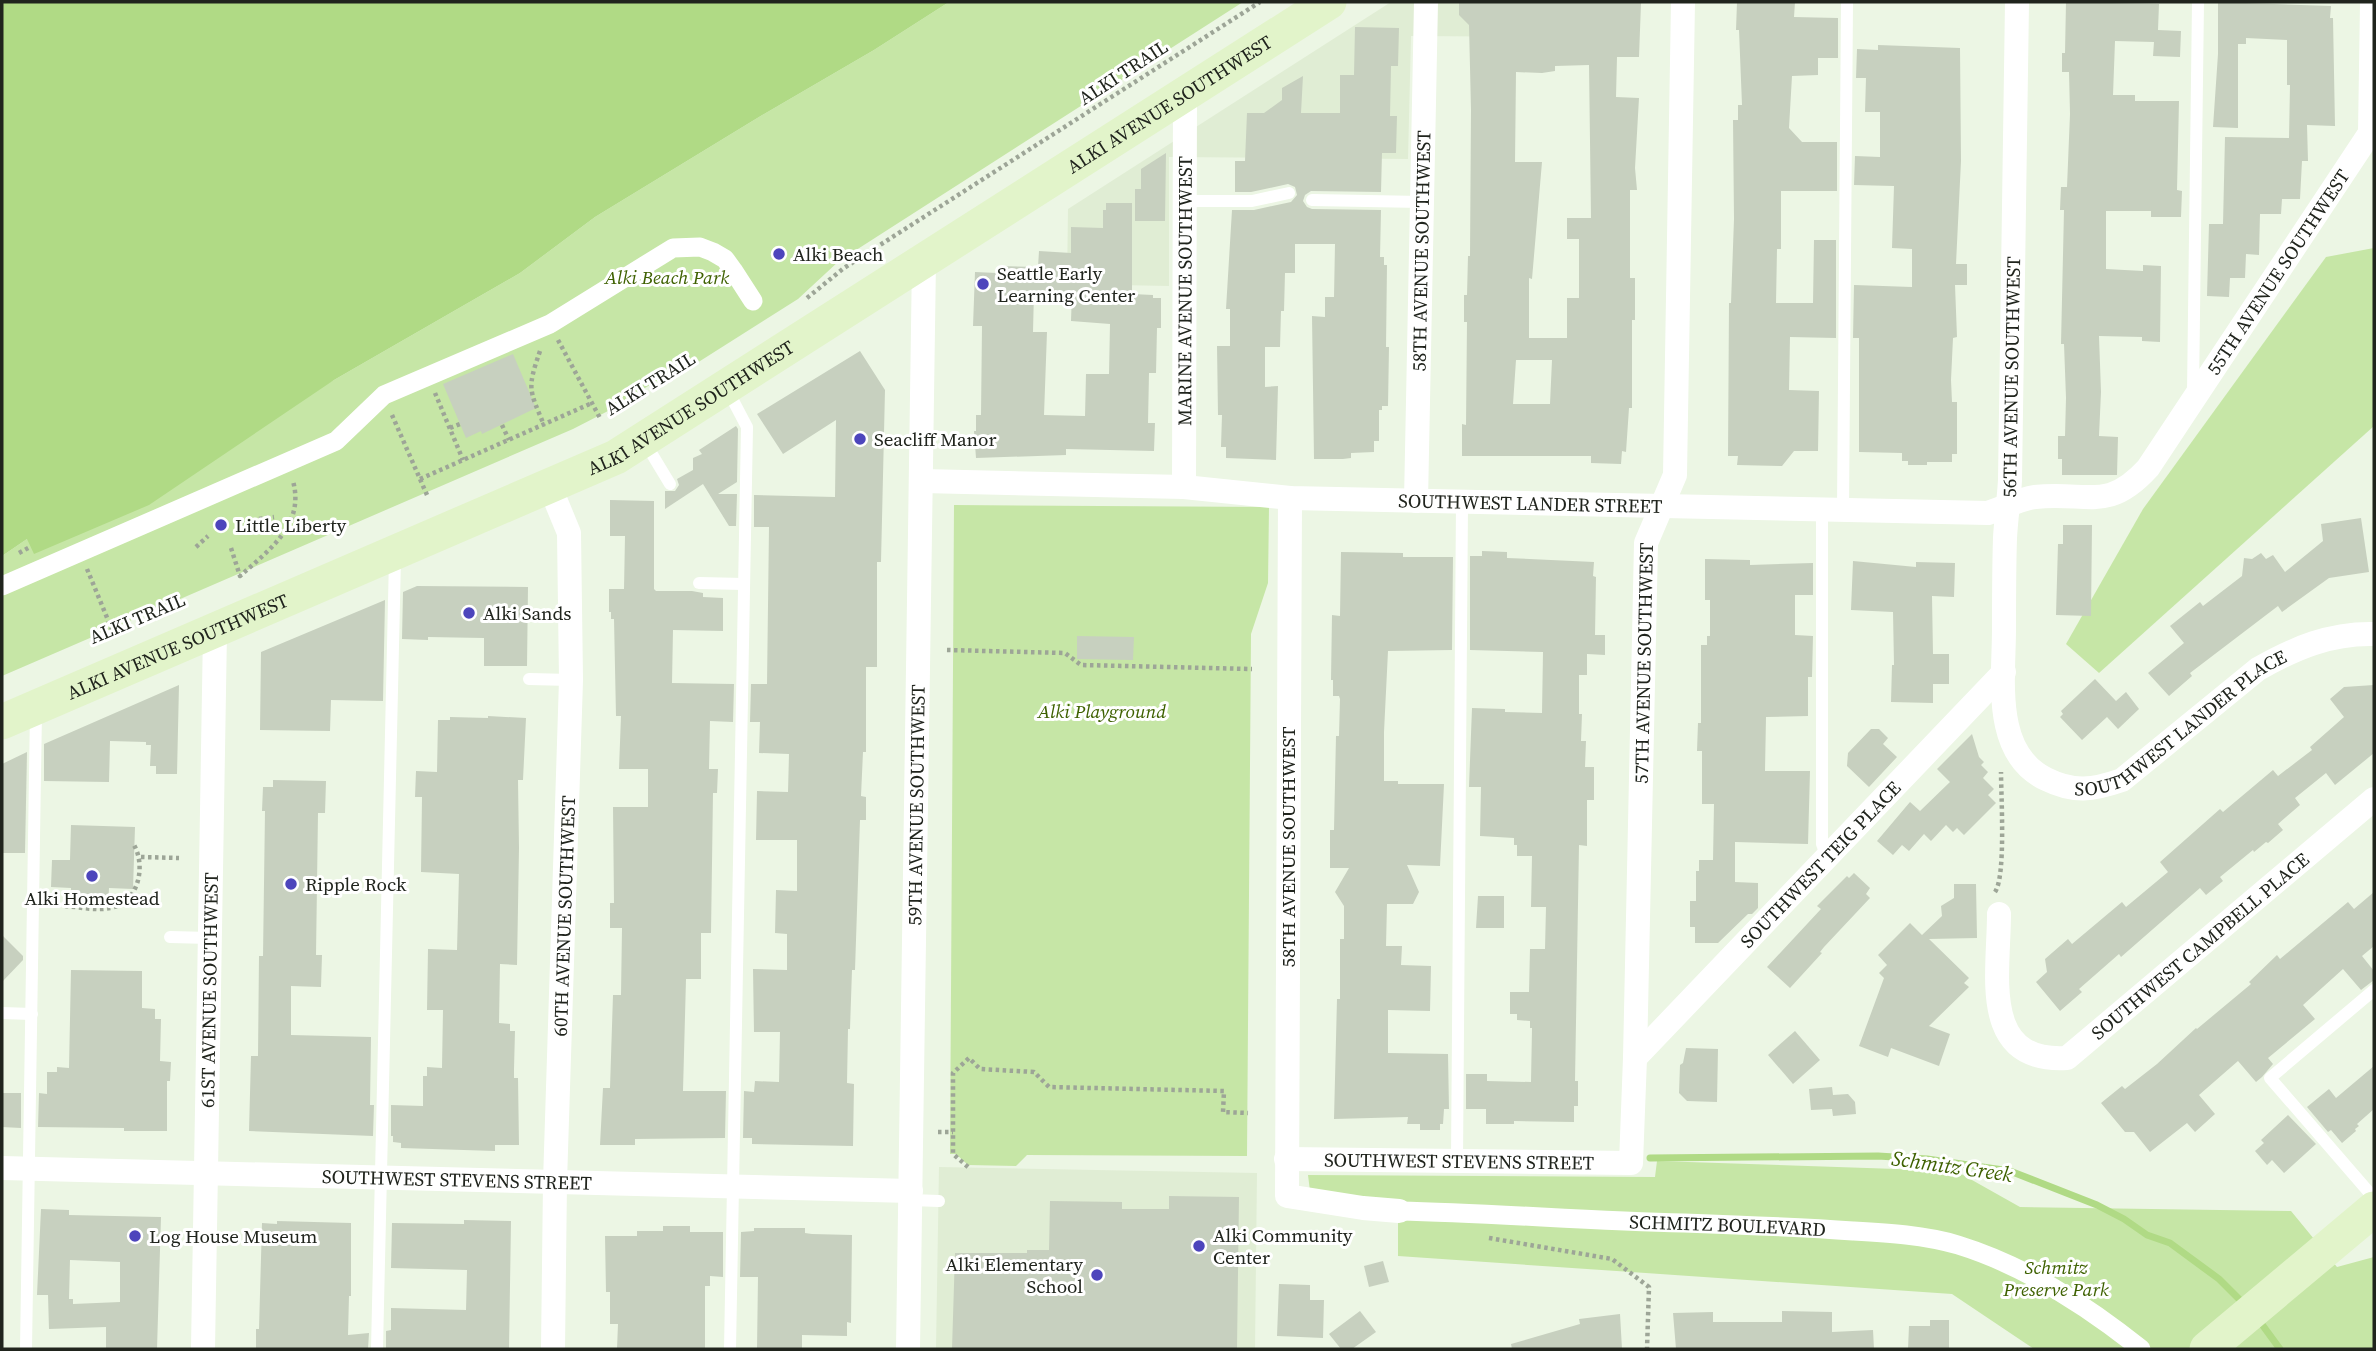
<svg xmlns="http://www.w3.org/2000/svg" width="2376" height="1351" font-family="'Source Serif 4',serif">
  <rect width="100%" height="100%" fill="#ecf6e4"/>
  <!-- built -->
  <g fill="#e0edd4">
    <polygon points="1391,2 1564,2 1562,37 1411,36 1408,159 1169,157 1169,286 1067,284 1068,209"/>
    <polygon points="939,1167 1257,1173 1255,1349 936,1349"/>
  </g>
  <!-- green -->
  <g fill="#c6e6a6">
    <polygon points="949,2 1243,2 839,261 798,299 678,375 674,370 608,411 573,429 2,676 2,556 27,539 334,380 520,273 595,217 759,117 874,50"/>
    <polygon points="2374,248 2374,426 2099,673 2066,644 2143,509 2326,257"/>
    <polygon points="954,505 1269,507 1268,583 1251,634 1247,1156 1027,1155 1016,1166 968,1165 956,1154 950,1154"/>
    <polygon points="1657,1161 1956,1171 2020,1207 2291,1211 2337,1267 2374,1257 2374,1349 2034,1349 1952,1294 1398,1256 1398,1205 1310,1191 1308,1175 1655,1177"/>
  </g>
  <!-- water -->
  <polygon fill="#b0da85" points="2,2 949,2 874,50 759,117 595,217 520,273 334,380 149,505 34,554 27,539 2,556"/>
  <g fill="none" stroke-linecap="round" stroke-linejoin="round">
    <!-- stream -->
    <g stroke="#b0da85" stroke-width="7">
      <polyline points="1650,1158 1878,1156 1927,1159 2010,1171 2097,1205 2124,1219 2147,1235 2170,1243 2219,1279 2245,1305"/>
      <polyline points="2258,1319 2280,1349"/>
    </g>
  </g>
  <!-- building -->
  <g fill="#c7d0bf" fill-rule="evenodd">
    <path d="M1459,2L1641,3L1639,57H1617L1616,97L1639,98L1635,168L1637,190H1630V278H1635V320H1632V408H1629L1626,452L1622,451L1621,464L1591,463V456H1462V424L1466,425L1467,322H1464V295H1467L1468,256H1470L1471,110L1469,25L1459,15ZM1589,65L1591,218H1567V239H1579V298H1567V338H1529V278L1532,279L1542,162H1515L1516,72L1542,73L1555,71V66ZM1516,360H1552L1550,404H1513Z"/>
    <polygon points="1737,2 1795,2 1794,17 1838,18 1838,58 1818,58 1818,75 1792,76 1789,128 1802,142 1837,142 1837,191 1781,191 1781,249 1777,249 1776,303 1813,303 1814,240 1836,240 1836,338 1790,337 1789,390 1819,391 1818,451 1794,451 1782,466 1737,465 1738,456 1728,456 1729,303 1731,303 1734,219 1733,120 1738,120 1738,105 1742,105 1739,30 1736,30"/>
    <polygon points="2066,2 2159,4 2158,30 2181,31 2180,57 2153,56 2154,42 2115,41 2113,95 2135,95 2135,101 2179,101 2177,190 2182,191 2181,217 2151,217 2151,211 2106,211 2106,269 2143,271 2143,265 2161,266 2160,342 2142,341 2142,337 2099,336 2101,392 2099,436 2118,437 2117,475 2062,475 2062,459 2058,459 2058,436 2065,436 2066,398 2064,344 2061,344 2064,210 2060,210 2061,187 2067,187 2070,114 2069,72 2062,72 2062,53 2065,53"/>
    <polygon points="2218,2 2331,6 2330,18 2333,18 2335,126 2307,125 2308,161 2302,161 2300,199 2282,199 2281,214 2260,214 2259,255 2246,254 2245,278 2230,278 2229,297 2207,296 2209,224 2223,224 2225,137 2289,138 2290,85 2287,85 2287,40 2246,38 2246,44 2238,44 2238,128 2213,127 2218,54"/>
    <polygon points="1355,27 1399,28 1398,66 1391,66 1390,116 1397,116 1396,153 1382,153 1381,192 1311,191 1305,195 1303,201 1307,207 1312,209 1381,210 1380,257 1384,257 1384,265 1387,265 1386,347 1389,347 1388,406 1382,406 1382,410 1379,410 1379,441 1374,441 1374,452 1351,453 1351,458 1343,459 1314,459 1312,316 1325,317 1325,297 1334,297 1335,244 1295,244 1295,273 1285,273 1284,311 1281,311 1280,347 1265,347 1265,387 1278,386 1276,460 1226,458 1226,447 1221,447 1222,415 1218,415 1217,346 1230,346 1230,309 1226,309 1232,210 1254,210 1291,202 1297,195 1295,187 1288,184 1251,192 1235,192 1235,161 1245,161 1247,113 1264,113 1282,100 1282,88 1303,76 1301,113 1340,113 1340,75 1354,75"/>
    <polygon points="1878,45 1960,48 1961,161 1956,264 1967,264 1967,285 1955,285 1957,337 1953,338 1951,380 1952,402 1957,402 1957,454 1952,454 1952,462 1927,462 1927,465 1908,465 1908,461 1902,461 1902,453 1859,452 1859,338 1853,338 1854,285 1912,287 1912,249 1892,248 1894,186 1854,185 1855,156 1880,157 1880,112 1865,112 1866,78 1856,78 1857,49 1878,50"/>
    <polygon points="1166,153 1165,221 1135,221 1135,189 1141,189 1141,169"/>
    <path d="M1106,203H1132V294L1153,295V298H1161V328H1157L1156,373H1149L1148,423H1155L1154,451L1066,449V455L976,458L974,431H976V415H981L982,326H973L975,272L997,273L998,266L1038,267L1039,251L1071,253V227L1103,228V210H1106ZM1034,291L1072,292L1071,321L1110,324L1109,374H1086L1085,416L1044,415L1047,332H1033Z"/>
    <polygon points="860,351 885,390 881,562 877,562 877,667 866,667 866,752 863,752 861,796 866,797 866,820 860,820 855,970 852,970 850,1029 848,1029 847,1083 854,1084 853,1146 752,1144 752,1138 743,1138 744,1091 754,1092 755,1081 779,1082 780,1032 754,1032 753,969 787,970 787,934 775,933 776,890 797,891 797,840 756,840 757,791 788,792 789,754 759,753 760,722 750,722 751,684 767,684 769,527 754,527 754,495 835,497 836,420 783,454 757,414"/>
    <polygon points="513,354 536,408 482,434 481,431 466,438 443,384"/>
    <polygon points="736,426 738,429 737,482 718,494 737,494 736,526 729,526 703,484 665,509 665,491 675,491 679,485 677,479 693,470 693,458 702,454 699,450"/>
    <polygon points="610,500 654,501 654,589 656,591 692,591 703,593 703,597 723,598 723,631 673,630 672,683 734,684 733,722 710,721 709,769 718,769 717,793 713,793 711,933 701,933 701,979 686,979 683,1091 726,1091 725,1138 635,1139 635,1145 600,1145 603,1088 610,1088 613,995 621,995 622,928 610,928 610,903 614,903 613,807 648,807 648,769 619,769 621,716 616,716 614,619 611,619 611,612 609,612 609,589 624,589 625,536 610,536"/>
    <polygon points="2361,518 2369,572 2329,578 2282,612 2278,606 2190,673 2192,676 2169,696 2148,673 2184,643 2170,626 2200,602 2203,606 2242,576 2244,558 2252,559 2261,553 2266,559 2273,555 2285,572 2323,541 2321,524"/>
    <polygon points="2063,525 2092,525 2091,616 2056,615 2058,544 2063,544"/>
    <polygon points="1482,551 1507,552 1507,558 1594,562 1593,576 1596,577 1595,635 1605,635 1605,655 1587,654 1587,675 1579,675 1579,714 1582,714 1581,741 1586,741 1585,767 1594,767 1594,800 1587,800 1587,846 1579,845 1575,1081 1578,1081 1578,1106 1574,1106 1574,1122 1514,1121 1514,1124 1486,1124 1486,1109 1466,1109 1466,1074 1487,1074 1487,1081 1531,1082 1532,1028 1530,1028 1530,1021 1517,1020 1517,1014 1510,1014 1510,992 1529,992 1530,949 1545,949 1546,907 1531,907 1532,856 1517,856 1517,845 1514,845 1514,838 1480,836 1481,787 1469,787 1472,708 1505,709 1505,712 1542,713 1543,652 1470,650 1470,556 1482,556"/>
    <polygon points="1341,552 1403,553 1403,557 1453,557 1452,650 1388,651 1384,732 1384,781 1398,781 1398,784 1444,784 1440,866 1407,865 1419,892 1413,904 1387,904 1386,946 1402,946 1401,965 1431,966 1430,1011 1388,1010 1388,1053 1448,1054 1449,1109 1444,1109 1443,1124 1440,1124 1440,1130 1420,1130 1420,1124 1407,1124 1408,1117 1334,1119 1337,999 1340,999 1340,939 1344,939 1344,906 1335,892 1349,868 1330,868 1330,830 1334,830 1336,736 1339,736 1340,699 1339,696 1333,696 1333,680 1331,680 1332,615 1340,616"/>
    <polygon points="1705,559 1750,560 1750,565 1813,563 1813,595 1795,595 1795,635 1813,636 1812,677 1808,677 1808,716 1766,717 1765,771 1810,771 1808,844 1735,842 1735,882 1758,883 1758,908 1752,914 1748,914 1718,943 1695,943 1695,927 1690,927 1690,901 1696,901 1696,871 1699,871 1699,860 1713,860 1714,804 1702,804 1702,751 1697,751 1698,723 1701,723 1701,645 1707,645 1707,636 1710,636 1710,600 1705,600"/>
    <polygon points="1853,561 1916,567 1916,562 1955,563 1954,597 1932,596 1933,654 1949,654 1949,684 1933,684 1933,703 1891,702 1892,665 1894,665 1893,612 1851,610"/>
    <polygon points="417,586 528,587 527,666 484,666 484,638 428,637 428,640 402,639 403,592"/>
    <polygon points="385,600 383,701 331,700 330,731 260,730 261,652"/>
    <polygon points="1077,636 1134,637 1133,660 1077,659"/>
    <polygon points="2095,679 2116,701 2126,692 2139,709 2118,729 2107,717 2082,740 2060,717 2063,714 2061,711"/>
    <polygon points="179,685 177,774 156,774 156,766 150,766 151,745 146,745 146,742 110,741 109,782 44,781 44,744"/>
    <polygon points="2374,685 2374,753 2335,785 2326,773 2295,798 2300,805 2278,824 2283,830 2268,843 2266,842 2254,852 2253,850 2220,877 2223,881 2206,895 2200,888 2121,957 2119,954 2079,989 2082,992 2060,1011 2036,982 2047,972 2045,959 2068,939 2072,944 2122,902 2126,907 2168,872 2160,862 2220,809 2223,812 2273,770 2278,776 2312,750 2310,747 2344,717 2330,699 2344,687"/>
    <polygon points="488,716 526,718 523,780 518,780 519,848 517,965 500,964 499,1023 510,1024 510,1031 515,1031 514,1069 514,1078 518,1078 519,1145 495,1145 495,1151 401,1148 401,1143 393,1142 393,1136 391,1136 391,1105 423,1106 423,1076 427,1076 427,1067 442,1068 443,1010 427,1010 428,949 457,950 459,874 421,872 422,797 415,797 416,771 437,772 438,720 450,720 450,717 488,718"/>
    <polygon points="1871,729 1879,729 1888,738 1883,744 1897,757 1869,787 1847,766 1848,753"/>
    <polygon points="1972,734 1979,757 1984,762 1981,765 1988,772 1983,778 1994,789 1988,795 1996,803 1964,835 1957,828 1953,832 1946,825 1931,841 1924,834 1909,851 1902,845 1893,855 1877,841 1910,802 1920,811 1950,782 1937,769"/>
    <polygon points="27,752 25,853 2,853 2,764"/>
    <polygon points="273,780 326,781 325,813 318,813 316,955 322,955 321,987 291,986 291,1035 371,1037 370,1105 374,1105 373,1136 249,1131 251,1056 258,1056 259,956 263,956 265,811 262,811 263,787 273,787"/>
    <polygon points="71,825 135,827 133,889 109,888 108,906 73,904 71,903 71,888 51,887 52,860 70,860"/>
    <polygon points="1854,873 1870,888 1866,894 1870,898 1824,947 1820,952 1822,953 1790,988 1767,967 1821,909 1817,906 1847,876 1849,878"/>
    <polygon points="1954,884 1976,884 1977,938 1929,939 1969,978 1964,983 1969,987 1929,1026 1950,1034 1939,1066 1891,1048 1888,1057 1859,1046 1884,978 1879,973 1887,965 1878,955 1910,923 1922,935 1942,916 1941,906 1954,898"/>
    <polygon points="2374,892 2374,946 2362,956 2374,971 2374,980 2361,990 2343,969 2303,1005 2315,1019 2268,1058 2273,1064 2262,1077 2256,1082 2238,1061 2199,1095 2215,1114 2195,1132 2187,1123 2150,1152 2134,1132 2125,1132 2101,1103 2122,1086 2125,1089 2157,1064 2196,1028 2197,1029 2251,984 2249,982 2277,955 2280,959 2348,902 2354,909"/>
    <polygon points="1478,896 1504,896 1504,928 1476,928"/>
    <polygon points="2,935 23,956 23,960 2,982"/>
    <polygon points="71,970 142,971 142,1008 155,1009 155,1019 161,1019 160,1061 171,1062 170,1081 167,1081 167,1131 124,1131 124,1128 38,1127 39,1093 47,1094 47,1072 57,1072 57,1067 69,1068"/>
    <polygon points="1795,1031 1820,1060 1793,1084 1768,1055"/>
    <polygon points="1686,1048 1718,1049 1717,1102 1687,1101 1679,1093 1680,1065 1683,1063"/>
    <polygon points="2374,1066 2374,1109 2357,1124 2359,1126 2355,1129 2356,1131 2342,1143 2331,1130 2328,1132 2307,1107 2329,1089 2336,1098"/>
    <polygon points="1832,1087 1833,1095 1848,1094 1855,1102 1856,1114 1833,1116 1832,1109 1811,1110 1809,1089"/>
    <polygon points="2,1093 21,1093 21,1128 2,1127"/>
    <polygon points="2288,1115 2316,1144 2284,1173 2272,1160 2267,1165 2255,1151 2264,1143 2261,1140"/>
    <polygon points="1169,1196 1239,1197 1237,1349 952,1349 955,1253 1027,1253 1027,1250 1049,1250 1050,1201 1122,1202 1122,1209 1169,1209"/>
    <path d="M41,1209L69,1210V1215L161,1217L157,1349H106V1327L49,1329L48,1295H37ZM70,1260L120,1262V1302L73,1304V1299H69Z"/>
    <polygon points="464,1220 511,1221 509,1349 386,1349 386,1331 391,1330 391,1308 466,1310 467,1270 391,1268 392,1223 464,1224"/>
    <polygon points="277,1221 351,1223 351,1296 349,1296 348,1335 369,1333 368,1349 256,1349 256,1329 259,1329 262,1223 277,1224"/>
    <polygon points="663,1226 690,1226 690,1232 723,1232 723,1277 710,1276 710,1286 705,1286 705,1349 617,1349 618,1324 610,1324 610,1292 606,1292 605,1236 637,1236 637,1231 663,1231"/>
    <polygon points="754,1228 805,1228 805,1233 812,1234 852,1235 851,1323 847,1322 847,1336 802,1335 802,1349 757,1349 758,1277 740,1277 741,1232 754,1231"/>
    <polygon points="1383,1261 1389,1282 1369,1287 1364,1266"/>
    <polygon points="1279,1284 1310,1285 1310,1300 1324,1300 1323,1338 1277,1336"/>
    <polygon points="1360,1311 1376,1332 1352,1349 1341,1349 1329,1334"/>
    <polygon points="1782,1311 1832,1312 1832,1332 1873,1330 1874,1349 1676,1349 1673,1313 1713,1312 1713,1322 1782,1322"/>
    <polygon points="1620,1314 1622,1349 1512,1349 1511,1344 1580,1324 1579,1319"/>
    <polygon points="1930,1320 1949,1320 1949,1349 1908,1349 1909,1326 1930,1326"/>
  </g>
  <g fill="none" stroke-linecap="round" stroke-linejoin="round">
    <!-- path -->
    <g stroke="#9da597" stroke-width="4.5" stroke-dasharray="3.5 3.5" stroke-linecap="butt">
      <polyline points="807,298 844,268 1260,2"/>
      <polyline points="558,340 600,418"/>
      <path d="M540,351C527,389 529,389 544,425"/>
      <polyline points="435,393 463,460"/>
      <polyline points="392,415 427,495"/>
      <polyline points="502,425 509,440"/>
      <polyline points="450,428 460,424"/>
      <polyline points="420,479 592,403"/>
      <polyline points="259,519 274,517"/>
      <polyline points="196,547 208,536"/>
      <path d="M231,548L240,576C269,550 305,525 293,481"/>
      <polyline points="19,553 30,547"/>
      <polyline points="87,569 113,632"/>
      <polyline points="947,650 1065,653 1081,665 1252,669"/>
      <polyline points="141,857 179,858"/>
      <path d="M1995,892C2006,877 2001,795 2001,772"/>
      <path d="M65,906C79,907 97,911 110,908C139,903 146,866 134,845"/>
      <polyline points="938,1132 953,1132"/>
      <polyline points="968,1167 953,1154 953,1073 969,1058 980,1069 1034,1072 1049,1087 1224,1091 1223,1112 1248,1113"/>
      <polyline points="1489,1238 1612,1259 1649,1287 1647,1349"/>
    </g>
    <!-- service -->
    <g stroke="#fff" stroke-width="12">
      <polyline points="1312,200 1422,202"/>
      <polyline points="1185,201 1252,201 1289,193"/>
      <polyline points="727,389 747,427 730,1349"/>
      <polyline points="2193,392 2198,2"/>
      <polyline points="644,441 670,484"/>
      <polyline points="1822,509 1822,844 1827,857"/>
      <polyline points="1843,509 1847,2"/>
      <polyline points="699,583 744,584"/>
      <polyline points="529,679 571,680"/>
      <polyline points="170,937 210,938"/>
      <polyline points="2374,990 2270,1078 2374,1198"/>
      <polyline points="2,1013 32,1014"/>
      <polyline points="1457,1161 1462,503"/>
      <polyline points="911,1200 939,1201"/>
      <polyline points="26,1349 36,711"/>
      <polyline points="377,1349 395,558"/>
    </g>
    <!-- pedestrian -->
    <g stroke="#fff" stroke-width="19">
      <polyline points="2,586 336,441 384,395 550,324 673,248 700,247 713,252 725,259 733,270 753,301"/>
      <path id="s1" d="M1399,1211C1494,1213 1589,1221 1684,1223C1741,1225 1797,1227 1853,1231C1888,1233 1924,1235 1958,1245C2026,1266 2086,1305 2141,1349"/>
    </g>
    <!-- minor -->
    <g stroke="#fff" stroke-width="24">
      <path id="s2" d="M2017,2L2010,480C2009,499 2006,519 2005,538C2004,569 2004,599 2004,629C2004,679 1992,753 2046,779C2074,793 2093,790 2122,780L2258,669C2295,648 2330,633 2374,634"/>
      <path id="s3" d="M922,481L1184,487L1290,498L1988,513C2003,508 2020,499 2035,497C2087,491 2107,513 2148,468L2370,133L2372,2"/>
      <polyline points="550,487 569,533 571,680 555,1182 553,1349"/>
      <path id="s4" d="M1184,487L1185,94"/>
      <polyline points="1290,498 1287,1196 1363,1208 1399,1211"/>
      <path id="s5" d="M1416,501L1426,2"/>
      <path id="s6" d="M1999,914C1999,974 1979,1063 2067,1058L2374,799"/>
      <path id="s7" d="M1635,1058L2004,672"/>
      <path id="s8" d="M1286,1159L1631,1163L1635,1058L1646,543L1675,475L1683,2"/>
      <path id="s9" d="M2,1168L911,1191"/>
      <path id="s10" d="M203,1349L215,631"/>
      <path id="s11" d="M908,1349L924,260"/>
    </g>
    <!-- secondary -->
    <g stroke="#e2f4ca" stroke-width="35">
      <path id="s12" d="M2,722L616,457L1329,2"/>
      <polyline points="2207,1349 2374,1209"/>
    </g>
  </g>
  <!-- markers -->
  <g fill="#4d45bc" stroke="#fff" stroke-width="2.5">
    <circle cx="779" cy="254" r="7"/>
    <circle cx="983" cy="284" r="7"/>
    <circle cx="860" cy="439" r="7"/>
    <circle cx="221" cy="525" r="7"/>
    <circle cx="469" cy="613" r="7"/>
    <circle cx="92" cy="876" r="7"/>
    <circle cx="291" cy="884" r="7"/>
    <circle cx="135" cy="1236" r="7"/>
    <circle cx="1199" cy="1246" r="7"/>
    <circle cx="1097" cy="1275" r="7"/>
  </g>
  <g text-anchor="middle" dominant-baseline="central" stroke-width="6" stroke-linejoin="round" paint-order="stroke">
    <!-- street labels -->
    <g font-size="19" fill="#20241d" stroke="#fff">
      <text transform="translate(1123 72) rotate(-33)">ALKI TRAIL</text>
      <text stroke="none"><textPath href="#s12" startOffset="1325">ALKI AVENUE SOUTHWEST</textPath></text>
      <text stroke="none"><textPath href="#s5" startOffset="250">58TH AVENUE SOUTHWEST</textPath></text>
      <text stroke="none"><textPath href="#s3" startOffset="1474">55TH AVENUE SOUTHWEST</textPath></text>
      <text stroke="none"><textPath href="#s4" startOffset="196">MARINE AVENUE SOUTHWEST</textPath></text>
      <text transform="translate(2011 377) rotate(-89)">56TH AVENUE SOUTHWEST</text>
      <text transform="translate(650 383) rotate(-32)">ALKI TRAIL</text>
      <text stroke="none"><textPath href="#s12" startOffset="758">ALKI AVENUE SOUTHWEST</textPath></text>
      <text stroke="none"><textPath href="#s3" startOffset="609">SOUTHWEST LANDER STREET</textPath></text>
      <text transform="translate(137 618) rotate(-23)">ALKI TRAIL</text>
      <text stroke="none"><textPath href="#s12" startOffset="191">ALKI AVENUE SOUTHWEST</textPath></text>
      <text stroke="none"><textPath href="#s8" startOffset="845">57TH AVENUE SOUTHWEST</textPath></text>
      <text stroke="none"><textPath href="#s2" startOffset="950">SOUTHWEST LANDER PLACE</textPath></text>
      <text stroke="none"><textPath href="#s11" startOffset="544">59TH AVENUE SOUTHWEST</textPath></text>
      <text transform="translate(1288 847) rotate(-90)">58TH AVENUE SOUTHWEST</text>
      <text stroke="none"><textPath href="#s7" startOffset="268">SOUTHWEST TEIG PLACE</textPath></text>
      <text transform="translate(564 916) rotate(-88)">60TH AVENUE SOUTHWEST</text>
      <text stroke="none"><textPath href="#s6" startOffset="362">SOUTHWEST CAMPBELL PLACE</textPath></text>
      <text stroke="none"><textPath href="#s10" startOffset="359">61ST AVENUE SOUTHWEST</textPath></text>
      <text stroke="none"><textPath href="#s8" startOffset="173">SOUTHWEST STEVENS STREET</textPath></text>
      <text stroke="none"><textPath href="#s9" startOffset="455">SOUTHWEST STEVENS STREET</textPath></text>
      <text stroke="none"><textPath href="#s1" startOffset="329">SCHMITZ BOULEVARD</textPath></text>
    </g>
    <!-- poi labels -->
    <g font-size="19" fill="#20241d" stroke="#fff" text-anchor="start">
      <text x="793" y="254">Alki Beach</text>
      <text x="997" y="273">Seattle Early<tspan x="997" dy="22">Learning Center</tspan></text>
      <text x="874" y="439">Seacliff Manor</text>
      <text x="235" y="525">Little Liberty</text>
      <text x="483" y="613">Alki Sands</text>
      <text x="305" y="884">Ripple Rock</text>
      <text x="92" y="898" text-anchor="middle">Alki Homestead</text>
      <text x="1213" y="1235">Alki Community<tspan x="1213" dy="22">Center</tspan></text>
      <text x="149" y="1236">Log House Museum</text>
      <text x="1083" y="1264" text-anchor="end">Alki Elementary<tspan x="1083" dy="22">School</tspan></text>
    </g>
    <!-- park labels -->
    <g font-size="19" font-style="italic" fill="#3e6101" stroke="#fff">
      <text x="667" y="277">Alki Beach Park</text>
      <text x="1102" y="711">Alki Playground</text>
      <text x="2056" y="1267">Schmitz<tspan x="2056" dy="22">Preserve Park</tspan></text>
    </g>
    <!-- water labels -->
    <g font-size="21" font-style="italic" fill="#3e6101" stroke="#fff">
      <text transform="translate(1952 1166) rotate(8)">Schmitz Creek</text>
    </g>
  </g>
  <!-- border -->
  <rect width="2376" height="1351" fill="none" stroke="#20241d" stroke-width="7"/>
</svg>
